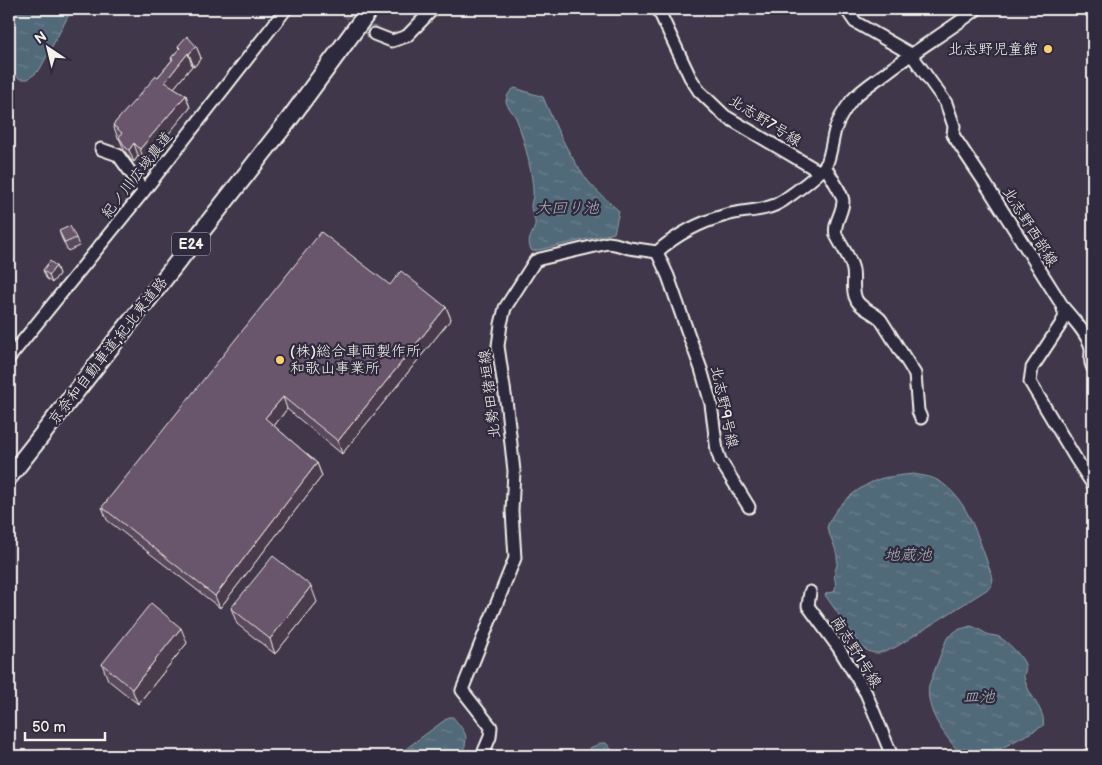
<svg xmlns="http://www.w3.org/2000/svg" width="1102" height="765" font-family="'Balsamiq Sans','Klee One',sans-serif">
  <defs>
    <pattern id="water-ripples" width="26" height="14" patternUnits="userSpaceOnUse" patternTransform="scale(1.25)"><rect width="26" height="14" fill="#516a7a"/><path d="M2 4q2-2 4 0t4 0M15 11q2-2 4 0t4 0" fill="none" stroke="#6b808d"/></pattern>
  </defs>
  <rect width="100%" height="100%" fill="#40374b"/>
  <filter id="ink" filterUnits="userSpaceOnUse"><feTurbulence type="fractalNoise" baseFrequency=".02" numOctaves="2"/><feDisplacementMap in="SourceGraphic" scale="10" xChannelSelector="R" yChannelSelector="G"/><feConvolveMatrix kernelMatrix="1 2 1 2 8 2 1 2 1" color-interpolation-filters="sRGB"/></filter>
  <g filter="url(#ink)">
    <!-- water -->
    <g fill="url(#water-ripples)" stroke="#92a0a6">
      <polygon points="9,9 72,9 40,69 36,73 28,79 20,79 9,71"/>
      <path d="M515,88L543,97C555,126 569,156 588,181C597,192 609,202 619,211L614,233L534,251H532C525,240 533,235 535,225C536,219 531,212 531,206C531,202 533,199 533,195C534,177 523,135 516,118C513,112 508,108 506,102C506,97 510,90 515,88Z"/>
      <path d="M914,474C922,476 930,476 937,480C969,497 981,546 993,579L991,587L896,647C881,654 873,657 860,645L825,595L827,593L834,592C838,582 833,580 835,572C835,569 837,567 837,564C839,553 831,539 827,528C833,506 861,484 883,478C893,476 904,475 914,474Z"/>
      <path d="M971,626C977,628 980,630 985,633C989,636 995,635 999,637C1007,641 1024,658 1025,665C1027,670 1024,672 1024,676C1024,680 1029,691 1031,694C1036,704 1046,715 1043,726L987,756H962C946,736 925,713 929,685L947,638L957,630Z"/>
      <path d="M449,717H453C467,735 469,734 462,756H396Z"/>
      <polygon points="601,743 606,743 617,756 583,756 582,755 590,748"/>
    </g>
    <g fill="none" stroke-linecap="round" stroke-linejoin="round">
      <!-- minor-tunnel -->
      <polyline stroke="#5b5363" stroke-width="11" stroke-dasharray="11 5.5" stroke-linecap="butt" points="342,9 374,34"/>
      <defs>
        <g id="minor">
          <polyline points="658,9 690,77 699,91 725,116 820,172"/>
          <polyline points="846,9 855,22 911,54 946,103 954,126 953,135 985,183 1062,305 1065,316 1061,324 1032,368 1030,382 1076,459 1093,485"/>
          <polyline points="1089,9 1093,13"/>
          <polyline points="374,34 392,41 407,36 433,9"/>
          <polyline points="101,149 118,155 144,191"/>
          <path d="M825,166C829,174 843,194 843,201C843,213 833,223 836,235C841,246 851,258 853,270C855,281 851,291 857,301C863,310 874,312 881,320L915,374L918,411L921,418"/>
          <polyline points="657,252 668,276 683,319 701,369 711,404 717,451 720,460 749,507"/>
          <path d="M1063,307C1072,318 1088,334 1091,348C1092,357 1088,359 1093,368"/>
          <polyline points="9,358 144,191 286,9"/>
          <polyline points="810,592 808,606 838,647 866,693 892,756"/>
          <path d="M482,756L490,737L491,727L462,690L515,558L512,511L514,471L507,408L498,346L501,324L505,308L535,261L540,259L608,243L615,244L629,248L657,252C676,235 701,222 726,215C746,209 765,213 784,200C794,193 823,172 827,163C831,153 832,141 835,130C838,120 845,109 852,100C862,89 875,81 887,72C916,50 948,31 977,9"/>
        </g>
        <polyline id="major" points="1090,756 1093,754"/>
        <polyline id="highway" points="9,477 288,121 370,9"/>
      </defs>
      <!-- minor casing -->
      <use href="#minor" stroke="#f4f1e8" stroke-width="15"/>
      <!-- major casing -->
      <use href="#major" stroke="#f4f1e8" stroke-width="18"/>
      <!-- highway casing -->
      <use href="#highway" stroke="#f4f1e8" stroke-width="20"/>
      <!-- minor -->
      <use href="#minor" stroke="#2f2a3d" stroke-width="11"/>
      <!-- major -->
      <use href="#major" stroke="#2f2a3d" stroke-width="14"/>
      <!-- highway -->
      <use href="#highway" stroke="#2f2a3d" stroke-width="16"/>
    </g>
    <!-- wall -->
    <g fill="#5a485d" stroke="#f4f1e8">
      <polygon points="178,46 196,46 201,58 194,67 192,66 174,88 186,95 190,108 145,162 138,156 134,162 131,160 124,150 120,140 118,138 113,125 158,77 172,60 171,58 179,49"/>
      <polygon points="59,231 76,238 79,246 68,251 62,239"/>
      <polygon points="56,266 59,274 52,283 46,278 43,270"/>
      <polygon points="390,285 446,307 451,319 342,454 287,409 274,426 317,463 322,476 220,608 107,520 102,507"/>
      <polygon points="317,602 275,654 237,624 231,608"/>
      <polygon points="187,643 138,704 108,680 102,664"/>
    </g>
    <!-- shaded-wall -->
    <g fill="#4a3b4c" stroke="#f4f1e8">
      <polygon points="196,46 201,58 194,67 189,54"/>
      <polygon points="188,53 192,66 169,94 165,82"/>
      <polygon points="186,95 190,108 145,162 140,149"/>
      <polygon points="134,143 138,156 134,162 129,150"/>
      <polygon points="56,266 59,274 52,283 49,275"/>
      <polygon points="446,307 451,319 342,454 338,441"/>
      <polygon points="283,397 287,409 270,431 265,418"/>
      <polygon points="317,463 322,476 220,608 215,596"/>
      <polygon points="311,586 317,602 275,654 270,639"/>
      <polygon points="181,628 187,643 138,704 132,689"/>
    </g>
    <!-- building -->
    <g fill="#69546c" stroke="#f4f1e8">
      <polygon points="187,36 196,46 189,54 188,53 165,82 186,95 140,149 134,143 129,150 126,148 119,137 122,133 113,125 156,76 158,77 173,59 171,58 180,48 178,46"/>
      <polygon points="70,226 76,238 65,243 59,231"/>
      <polygon points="321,232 390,285 401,271 446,307 338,441 283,397 265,418 317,463 215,596 102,507"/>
      <polygon points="50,261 56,266 49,275 43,270"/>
      <polygon points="273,556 311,586 270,639 231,608"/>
      <polygon points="151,603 181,628 132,689 102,664"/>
    </g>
  </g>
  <!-- markers -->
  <g fill="#ffd166" stroke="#2f2a3d" stroke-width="2">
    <circle cx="1048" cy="49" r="5"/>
    <circle cx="280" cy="360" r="5"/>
  </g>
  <g text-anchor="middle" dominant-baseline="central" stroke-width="4.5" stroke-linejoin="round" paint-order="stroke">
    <!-- shield labels -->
    <rect fill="#2f2a3d" stroke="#b9b5b5" stroke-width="1" x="172" y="232.5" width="38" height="23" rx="4"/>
    <g font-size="14" font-weight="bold" fill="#f4f1e8">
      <text x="191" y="244">E24</text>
    </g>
    <!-- poi labels -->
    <g font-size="15" fill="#f4f1e8" stroke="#2f2a3d" text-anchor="end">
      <text x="1038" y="49">北志野児童館</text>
      <text x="290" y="351" text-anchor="start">(株)総合車両製作所<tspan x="290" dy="17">和歌山事業所</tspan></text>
    </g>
    <!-- street labels -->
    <g font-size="15" fill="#f4f1e8" stroke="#2f2a3d">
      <text transform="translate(765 121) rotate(32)">北志野7号線</text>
      <text transform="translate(137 175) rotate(-52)">紀ノ川広域農道</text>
      <text transform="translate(1030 227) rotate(58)">北志野西部線</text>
      <text transform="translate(108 351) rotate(-52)">京奈和自動車道;紀北東道路</text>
      <text transform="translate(490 394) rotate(-97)">北勢田猪垣線</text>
      <text transform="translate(724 407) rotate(78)">北志野9号線</text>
      <text transform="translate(856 652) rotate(58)">南志野1号線</text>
    </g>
    <!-- water labels -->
    <g font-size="16" font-style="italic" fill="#abb4b6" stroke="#2f2a3d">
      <text x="567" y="208">大回り池</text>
      <text x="908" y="555">地蔵池</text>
      <text x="979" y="697">皿池</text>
    </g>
  </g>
  <!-- margin -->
  <rect width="1102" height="765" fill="none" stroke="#2f2a3d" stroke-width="30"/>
  <rect x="15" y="15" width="1072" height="735" fill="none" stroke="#f4f1e8" stroke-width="2" filter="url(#ink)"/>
  <!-- north arrow -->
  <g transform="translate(48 48) rotate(325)" stroke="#2f2a3d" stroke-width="4" paint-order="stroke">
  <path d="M0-4L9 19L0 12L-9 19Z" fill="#f4f1e8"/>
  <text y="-8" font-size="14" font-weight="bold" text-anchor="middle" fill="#f4f1e8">N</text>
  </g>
  <!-- scale -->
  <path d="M25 732v8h80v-8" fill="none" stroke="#f4f1e8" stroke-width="2.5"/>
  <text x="32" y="732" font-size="15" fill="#f4f1e8" stroke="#2f2a3d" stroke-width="4" paint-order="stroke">50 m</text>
</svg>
